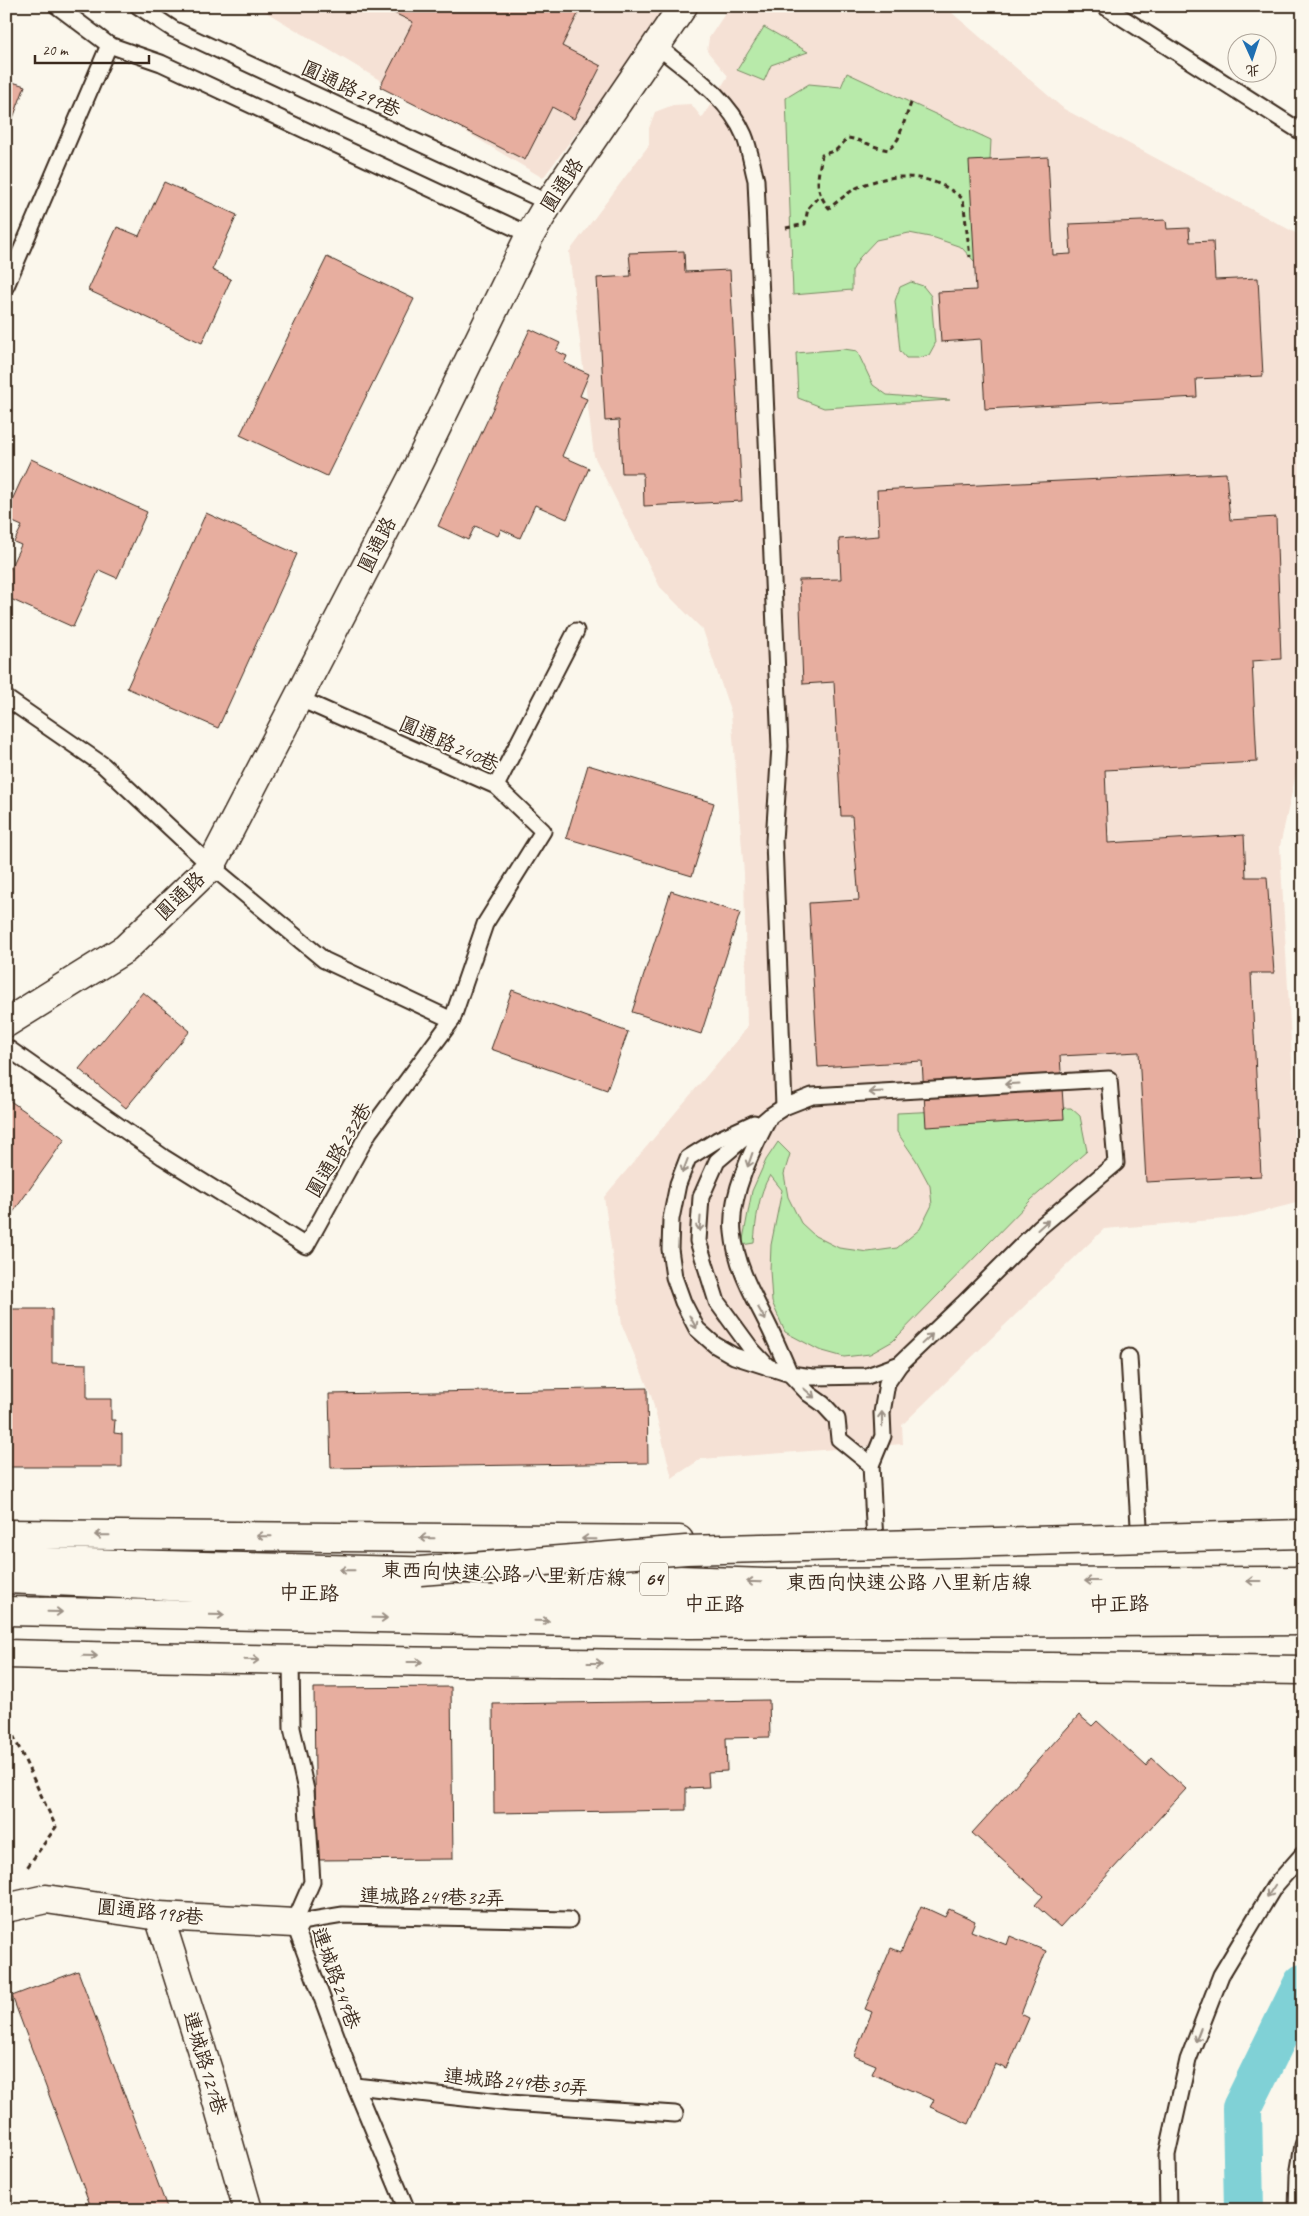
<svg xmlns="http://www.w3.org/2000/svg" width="1309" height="2216" font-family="Caveat,'LXGW WenKai TC',sans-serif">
  <rect width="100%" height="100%" fill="#fbf7ec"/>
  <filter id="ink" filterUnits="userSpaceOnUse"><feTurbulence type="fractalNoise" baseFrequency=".02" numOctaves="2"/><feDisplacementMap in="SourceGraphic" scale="10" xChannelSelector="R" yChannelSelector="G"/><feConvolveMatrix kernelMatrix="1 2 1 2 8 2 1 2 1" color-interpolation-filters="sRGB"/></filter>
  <g filter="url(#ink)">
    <!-- built -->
    <g fill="#f5e1d5">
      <polygon points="256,6 671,6 543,178"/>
      <polygon points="730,6 944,6 1064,109 1303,237 1303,766 1296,774 1280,846 1300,1202 1237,1218 1104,1229 902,1425 903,1444 701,1459 672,1478 651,1395 622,1325 604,1197 747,1028 744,873 731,713 703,630 660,587 594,456 569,252 649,145 649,128 655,112 673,105 691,104 702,118 728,76 707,51 709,38"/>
    </g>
    <!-- green -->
    <g fill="#b8eaaa" stroke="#7a8a64">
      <polygon points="764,27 808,52 771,65 764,81 737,70"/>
      <polygon points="847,73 991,140 990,160 975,262 961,247 935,238 909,233 876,240 860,257 852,271 852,290 793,295 786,98 809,84 841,87"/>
      <polygon points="911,282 923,286 931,296 935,344 929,355 918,358 906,358 900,351 895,301 900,287"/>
      <polygon points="844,349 857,351 873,385 887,395 950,400 824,408 798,398 796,353"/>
      <path d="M1071,1108L1080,1116L1087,1151L1032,1199L893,1341L870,1354L844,1357L819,1350L785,1332L772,1302L770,1270L771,1245L782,1190L770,1175C758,1195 756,1220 754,1243L742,1245L752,1191L766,1160L778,1142L790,1154L784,1174L788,1197L801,1223L815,1236L839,1248L868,1252L897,1248L920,1229L932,1205L930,1186L916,1160L897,1132V1113L983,1109Z"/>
    </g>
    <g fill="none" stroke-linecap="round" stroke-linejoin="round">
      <!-- canal -->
      <polyline stroke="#80d1d6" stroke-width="40" points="1244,2210 1242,2108 1303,1984"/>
    </g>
    <!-- building -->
    <g fill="#e7ae9f" stroke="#3b2a1e">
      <polygon points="379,6 582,6 562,46 601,66 574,119 552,107 525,160 380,87 413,22"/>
      <polygon points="6,80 25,86 6,137"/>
      <polygon points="1048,157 1053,255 1071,254 1069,224 1166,220 1167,229 1189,228 1190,242 1213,241 1215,280 1258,278 1263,376 1196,379 1197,397 985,409 981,339 941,342 938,292 976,290 969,161"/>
      <polygon points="164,182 237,215 212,270 231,279 202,343 88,290 117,227 139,236"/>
      <polygon points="684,251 685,272 730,270 742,501 644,506 643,473 622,473 619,420 605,421 597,278 631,276 629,253"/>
      <polygon points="327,257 414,299 327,476 240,435"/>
      <polygon points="530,329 560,343 556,351 567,356 564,363 589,374 580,396 587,399 562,456 589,468 567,519 535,505 520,538 501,529 498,536 475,526 468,540 438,526"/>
      <polygon points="31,459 147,512 117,578 99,570 73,627 6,597 6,577 21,545 14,542 22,526 6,519 6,513"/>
      <polygon points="1226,473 1230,520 1276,517 1281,659 1252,661 1257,762 1105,770 1108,843 1244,835 1246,877 1267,877 1274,973 1251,973 1261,1176 1146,1182 1139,1052 1060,1056 1064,1119 926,1127 922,1061 818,1067 809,903 859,900 852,816 841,816 834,682 803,684 799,580 841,579 839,539 879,536 877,490"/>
      <polygon points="206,513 297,554 218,728 127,688"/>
      <polygon points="588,765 714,803 692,876 566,838"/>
      <polygon points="671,891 740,913 701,1034 632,1012"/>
      <polygon points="512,990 628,1032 607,1090 491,1049"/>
      <polygon points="143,992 190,1031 126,1108 79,1069"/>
      <polygon points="6,1098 65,1139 7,1221 6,1220"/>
      <rect x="6" y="1273" width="2" height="36"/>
      <polygon points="6,1309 52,1309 52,1363 87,1364 87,1399 111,1399 111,1420 115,1420 114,1433 122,1434 122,1467 6,1467"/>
      <polygon points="647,1388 648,1463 331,1468 329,1394"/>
      <polygon points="451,1687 453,1859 316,1860 314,1688"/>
      <polygon points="769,1700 770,1737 726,1738 727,1771 708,1772 709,1787 686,1788 686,1810 494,1813 493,1704"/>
      <polygon points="1079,1715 1092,1726 1097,1721 1146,1766 1152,1758 1186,1789 1060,1927 1035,1905 1043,1896 972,1833"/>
      <polygon points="921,1906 945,1917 949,1909 975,1921 971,1931 1007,1945 1010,1936 1046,1951 1021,2014 1029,2018 1007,2069 995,2064 969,2124 930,2107 934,2100 872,2074 876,2065 854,2056 872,2012 865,2009 891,1948 901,1952"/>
      <polygon points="78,1971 168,2210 92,2210 12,1996"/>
    </g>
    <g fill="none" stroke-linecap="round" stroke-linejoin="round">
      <defs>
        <g id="lane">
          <polyline points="57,6 109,45 161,63 530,235"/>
          <polyline points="138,6 173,29 549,203"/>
          <polyline points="1104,6 1303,133"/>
          <path d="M656,45C687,71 728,97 744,135C750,149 752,166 756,180L780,746L774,841L784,1107"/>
          <polyline points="6,286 109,45"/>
          <polyline points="6,698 103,765 211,866 324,960 452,1020"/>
          <polyline points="496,786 576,631"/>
          <polyline points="6,1047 163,1157 306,1246 369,1132 452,1020 485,924 543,831 496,786 298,698"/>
          <polyline points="754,1123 717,1140 688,1158 678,1184 671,1219 670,1249 674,1277 683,1302 697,1329 715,1345 734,1356 790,1374 809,1394 823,1404 837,1419 839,1439 871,1465"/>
          <polyline points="1129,1357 1140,1542"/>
          <path d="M769,1368L752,1350L717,1302L698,1241L701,1197L717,1161L770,1116L784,1107L812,1096L1109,1079L1116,1163L1040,1227L963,1304L900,1364L867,1376L813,1377L790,1374C783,1358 776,1341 768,1325C753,1295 736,1266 733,1232C729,1196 753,1148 770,1116"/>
          <polyline points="875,1542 871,1465 883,1436 882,1413 887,1383 900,1364"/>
          <polyline points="291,1661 292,1728 306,1790 312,1882 294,1923 355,2086 407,2210"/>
          <polyline points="294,1923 343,1915 569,1920"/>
          <polyline points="355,2086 510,2103 675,2114"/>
          <polyline points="1168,2210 1167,2155 1188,2060 1221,1975 1274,1887 1303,1854"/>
          <polyline points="1297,2210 1298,2175 1303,2145"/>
        </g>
        <g id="street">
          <polyline points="6,1908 46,1899 159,1916 294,1923"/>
          <polyline points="159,1916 210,2077 248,2210"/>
        </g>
        <g id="secondary">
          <polyline points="6,1023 125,949 211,866 410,482 530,235 549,203 683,6"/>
          <polyline points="6,1534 679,1540"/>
          <polyline points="6,1579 524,1601 992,1605 1303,1604"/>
          <path d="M6,1654C438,1665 871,1664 1303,1670"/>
        </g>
        <g id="highway">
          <polyline points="6,1561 444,1572"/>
          <polyline points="502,1574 766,1583 1303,1581"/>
          <polyline points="6,1611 688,1624 1303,1621"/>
        </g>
      </defs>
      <!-- lane casing -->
      <use href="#lane" stroke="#3b2a1e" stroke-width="19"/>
      <!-- street casing -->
      <use href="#street" stroke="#3b2a1e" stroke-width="31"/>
      <!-- secondary casing -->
      <use href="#secondary" stroke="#3b2a1e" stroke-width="31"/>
      <!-- highway casing -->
      <use href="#highway" stroke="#3b2a1e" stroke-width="31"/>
      <!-- path -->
      <g stroke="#3b2a1e" stroke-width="3" stroke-dasharray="5 4" stroke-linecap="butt">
        <path d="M911,103L898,139L889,150C874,148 863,140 848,138L836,150L822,155C818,177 813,189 829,208C839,201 850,190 861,186C897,171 934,174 963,199L970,257"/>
        <polyline points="786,228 805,224 808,208 819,196"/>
        <polyline points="6,1720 56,1827 26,1869"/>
      </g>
      <!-- lane -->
      <use href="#lane" stroke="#fbf7ec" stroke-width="15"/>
      <!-- street -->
      <use href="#street" stroke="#fbf7ec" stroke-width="28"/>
      <!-- secondary -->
      <use href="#secondary" stroke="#fbf7ec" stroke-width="28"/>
      <!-- highway -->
      <use href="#highway" stroke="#fbf7ec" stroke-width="28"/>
      <defs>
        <polyline id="highway-bridge" points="420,1571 686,1550 1303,1534"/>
      </defs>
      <!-- highway-bridge casing -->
      <use href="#highway-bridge" stroke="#3b2a1e" stroke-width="31" stroke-linecap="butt"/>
      <!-- highway-bridge -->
      <use href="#highway-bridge" stroke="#fbf7ec" stroke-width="28"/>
    </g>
    <!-- one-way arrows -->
    <defs><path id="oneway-shaft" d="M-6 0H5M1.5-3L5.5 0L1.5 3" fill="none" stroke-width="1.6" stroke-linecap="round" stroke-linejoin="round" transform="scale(1.25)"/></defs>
    <g stroke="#9b9085">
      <use href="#oneway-shaft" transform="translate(1012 1084) rotate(177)"/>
      <use href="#oneway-shaft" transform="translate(876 1092) rotate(177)"/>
      <use href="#oneway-shaft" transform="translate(750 1160) rotate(109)"/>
      <use href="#oneway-shaft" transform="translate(685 1166) rotate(111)"/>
      <use href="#oneway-shaft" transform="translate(700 1224) rotate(94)"/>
      <use href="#oneway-shaft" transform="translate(1043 1225) rotate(-42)"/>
      <use href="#oneway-shaft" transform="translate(762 1314) rotate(60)"/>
      <use href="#oneway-shaft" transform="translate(693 1322) rotate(61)"/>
      <use href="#oneway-shaft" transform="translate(927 1339) rotate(-43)"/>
      <use href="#oneway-shaft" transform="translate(809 1393) rotate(41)"/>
      <use href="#oneway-shaft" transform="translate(882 1419) rotate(-91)"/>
      <use href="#oneway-shaft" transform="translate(102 1535) rotate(-179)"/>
      <use href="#oneway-shaft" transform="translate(264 1536) rotate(-179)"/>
      <use href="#oneway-shaft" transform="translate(427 1538) rotate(-179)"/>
      <use href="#oneway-shaft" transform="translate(589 1539) rotate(-179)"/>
      <use href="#oneway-shaft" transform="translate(347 1570) rotate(-179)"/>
      <use href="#oneway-shaft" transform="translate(1092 1581) rotate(180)"/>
      <use href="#oneway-shaft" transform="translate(1254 1581) rotate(180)"/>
      <use href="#oneway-shaft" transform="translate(754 1582) rotate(-178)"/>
      <use href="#oneway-shaft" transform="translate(55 1612) rotate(1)"/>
      <use href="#oneway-shaft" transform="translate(217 1615) rotate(1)"/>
      <use href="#oneway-shaft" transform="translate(380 1618) rotate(1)"/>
      <use href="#oneway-shaft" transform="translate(542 1621) rotate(1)"/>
      <use href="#oneway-shaft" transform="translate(90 1656) rotate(1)"/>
      <use href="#oneway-shaft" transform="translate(252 1660) rotate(1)"/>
      <use href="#oneway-shaft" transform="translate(415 1662)"/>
      <use href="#oneway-shaft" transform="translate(595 1663)"/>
      <use href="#oneway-shaft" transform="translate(1271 1891) rotate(123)"/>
      <use href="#oneway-shaft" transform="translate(1198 2035) rotate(111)"/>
    </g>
  </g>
  <g text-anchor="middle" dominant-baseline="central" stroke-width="4" stroke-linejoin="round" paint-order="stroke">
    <!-- shield labels -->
    <rect fill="#fbf7ec" stroke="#75685c" stroke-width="1" x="640" y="1562.5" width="28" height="33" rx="4"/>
    <g font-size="19" font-weight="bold" fill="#3b2a1e">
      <text x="654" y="1579">64</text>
    </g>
    <!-- street labels -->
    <g font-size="20" fill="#3b2a1e" stroke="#fbf7ec">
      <text transform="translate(351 89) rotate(25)">圓通路299巷</text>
      <text transform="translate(562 185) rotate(-57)">圓通路</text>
      <text transform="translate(377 545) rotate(-63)">圓通路</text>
      <text transform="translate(449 744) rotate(24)">圓通路240巷</text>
      <text transform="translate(180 896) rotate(-44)">圓通路</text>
      <text transform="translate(339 1150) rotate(-59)">圓通路232巷</text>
      <text transform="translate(504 1574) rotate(2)">東西向快速公路 八里新店線</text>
      <text x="909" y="1582">東西向快速公路 八里新店線</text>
      <text transform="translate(309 1593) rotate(2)">中正路</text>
      <text transform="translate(714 1604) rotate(1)">中正路</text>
      <text transform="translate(1119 1604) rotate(-1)">中正路</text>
      <text transform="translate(432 1897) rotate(1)">連城路249巷32弄</text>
      <text transform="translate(150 1912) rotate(6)">圓通路198巷</text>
      <text transform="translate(336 1978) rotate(70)">連城路249巷</text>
      <text transform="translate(205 2063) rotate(73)">連城路121巷</text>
      <text transform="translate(516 2082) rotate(5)">連城路249巷30弄</text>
    </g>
  </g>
  <!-- margin -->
  <rect width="1309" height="2216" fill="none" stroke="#fbf7ec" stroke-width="25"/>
  <rect x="12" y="12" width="1284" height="2191" fill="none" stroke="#3b2a1e" stroke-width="2" filter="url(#ink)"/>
  <!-- north arrow -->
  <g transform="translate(1252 58) rotate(177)"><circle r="24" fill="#fbf7ec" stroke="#aea59a"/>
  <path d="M0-4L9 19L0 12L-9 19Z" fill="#1f6fb2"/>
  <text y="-8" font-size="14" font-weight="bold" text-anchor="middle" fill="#3b2a1e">北</text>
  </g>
  <!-- scale -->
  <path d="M35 55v8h114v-8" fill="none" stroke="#3b2a1e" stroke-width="2.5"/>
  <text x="42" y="55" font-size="15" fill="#3b2a1e" stroke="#fbf7ec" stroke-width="4" paint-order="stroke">20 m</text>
</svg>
